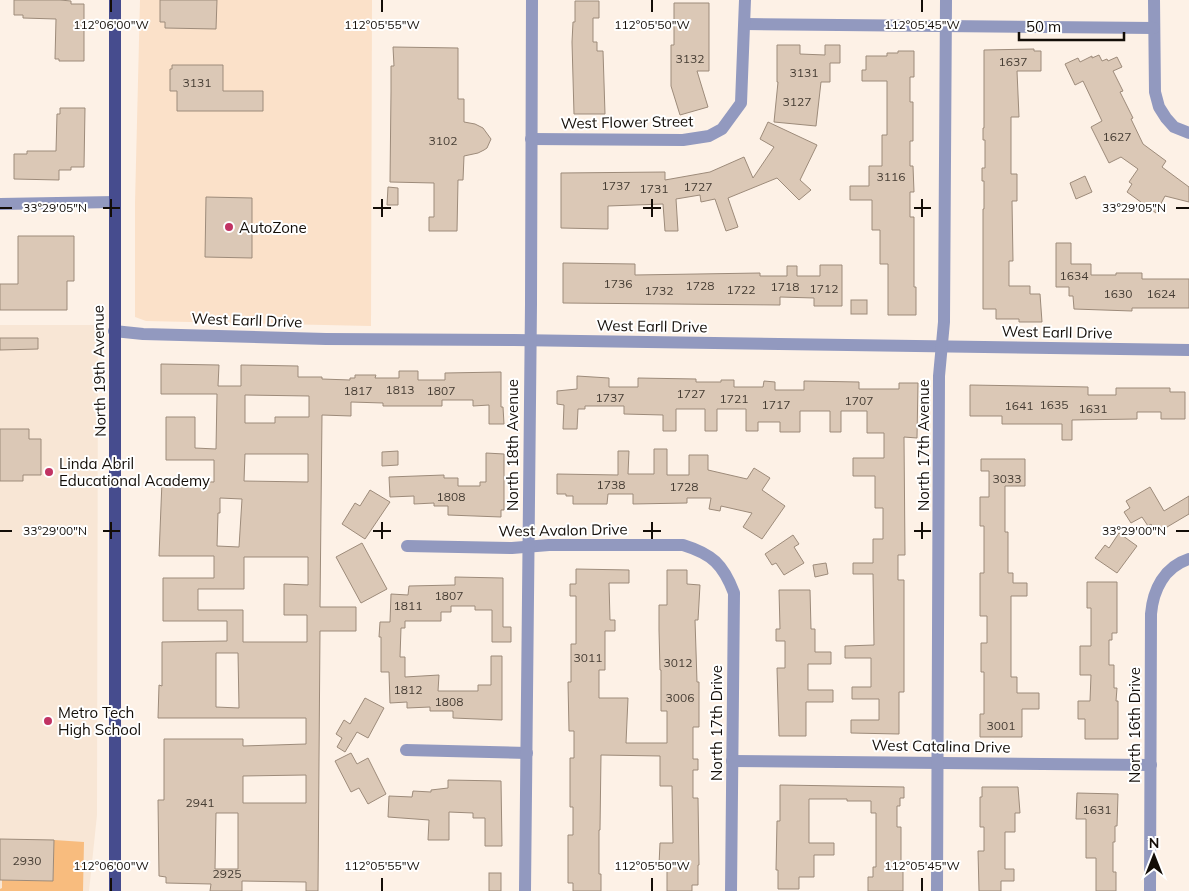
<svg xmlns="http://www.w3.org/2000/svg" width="1189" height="891" font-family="Mulish,sans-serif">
  <rect width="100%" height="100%" fill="#fdf1e6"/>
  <!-- built -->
  <polygon fill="#fbe1c9" points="140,0 372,0 371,326 146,321 135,317 135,203"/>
  <!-- education -->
  <polygon fill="#f8e6d5" points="0,325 98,325 97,815 89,891 0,891"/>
  <!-- green -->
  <polygon fill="#f8bc7e" points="54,840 84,842 83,891 0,891 0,889 2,888 2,880 53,881"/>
  <!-- building -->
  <g fill="#dbc8b6" stroke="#9d8b7a" fill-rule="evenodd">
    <polygon points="14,0 60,0 71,1 71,4 84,4 84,61 59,61 59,59 55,59 56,19 23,18 23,15 14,15"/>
    <polygon points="160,0 217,0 216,29 165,28 165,22 160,22"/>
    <polygon points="575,1 599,1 599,18 593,18 593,42 597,42 597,51 603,51 605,114 574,114 572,42 573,22 575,22"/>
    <polygon points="674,3 709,3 709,71 697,71 708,107 680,115 671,86 671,45 674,45"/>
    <polygon points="777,45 800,45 800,54 825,55 825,45 840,45 840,63 830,63 830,82 821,82 816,126 774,122 778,82 777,82"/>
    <polygon points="393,47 458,48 458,99 464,99 464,122 475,124 483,128 491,139 487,148 484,150 478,153 464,156 463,180 458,180 457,231 429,231 429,217 434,217 434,183 390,182 391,92 391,66 394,66"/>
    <polygon points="1034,49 1034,51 1041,51 1041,71 1017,71 1019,117 1011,117 1011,174 1017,174 1017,201 1012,201 1013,261 1009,261 1009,286 1030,286 1030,294 1040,294 1042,322 1019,322 1019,319 996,319 996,309 983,309 983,209 984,209 984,181 982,181 982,168 985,168 985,140 983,140 983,128 984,128 984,50"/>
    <polygon points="898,51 914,51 914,77 910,77 910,102 913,102 913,141 910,141 910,166 913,166 914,192 910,192 910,217 914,217 914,287 916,287 916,315 888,315 888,264 880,264 880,230 872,230 872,200 850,200 850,186 869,186 869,166 882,166 882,135 887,135 887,81 862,81 862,70 866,70 866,56 887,56 887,53 898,53"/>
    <polygon points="1099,55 1102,61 1107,59 1108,61 1117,57 1122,67 1113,71 1123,91 1120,92 1133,118 1131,119 1143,144 1166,161 1162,167 1189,187 1189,202 1165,196 1156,213 1127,192 1132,184 1129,182 1138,169 1121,157 1109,163 1091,127 1102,121 1083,81 1075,85 1065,64 1078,58 1080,62 1092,56 1092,58"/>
    <polygon points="172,65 223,65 223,91 263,91 263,111 177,111 177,91 170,91 170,69 172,69"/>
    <polygon points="60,108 85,108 84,167 71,167 71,170 59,170 59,180 14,179 14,154 27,154 27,151 56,151 57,114 60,114"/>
    <polygon points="768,122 817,145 800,180 811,190 799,200 777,178 728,198 738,227 726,231 715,199 701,202 700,195 676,199 678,231 665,231 663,204 608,206 608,229 561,228 561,173 665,172 665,180 710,172 744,157 753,178 774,147 760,139"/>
    <polygon points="1085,176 1092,192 1076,199 1070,183"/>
    <polygon points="388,187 398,188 398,205 387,205"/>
    <polygon points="206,197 252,198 252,258 205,257"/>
    <polygon points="18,236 74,236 74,281 67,281 67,310 0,310 0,284 18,284"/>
    <polygon points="1056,243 1071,243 1071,264 1091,264 1091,275 1116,275 1116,273 1142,273 1142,279 1189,279 1189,308 1132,308 1132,311 1074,309 1073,296 1069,296 1069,287 1056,287"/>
    <polygon points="563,263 635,264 635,275 760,273 760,276 787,276 787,266 797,266 797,276 820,276 820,265 842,265 842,306 814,306 814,298 780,297 780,305 563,303"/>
    <rect x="851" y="300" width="16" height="14"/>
    <polygon points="0,338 38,338 38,349 0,350"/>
    <path d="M161,364L219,365L218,386H241V365L298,366V377H322V379L350,380V378H355V375H376L375,378H399V371H418V380H445V373L501,372V407H503L504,424H489V405L473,406V400H442V406H383V403L351,402V416L322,415L320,607H356V631H320L318,891H306V882L242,881V891H210L211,884L166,883V877L159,876L158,800H164V739H243V746L306,744V718H158L159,685L162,686V642L227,641V621H163V578H214V556H159L162,481L214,482V460H166V417H195V448L216,449L217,394H161ZM245,395L309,396V417H275V423H245ZM245,454H308V482L244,481ZM220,498L242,499L239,547L217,546L218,513H220ZM244,557H308V585L284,584V615H307V642H243V610H198V589H244ZM216,653H238L239,708L216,707ZM306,775V803H243V776ZM216,813H238V869H215Z"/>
    <polygon points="577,376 609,378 609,387 638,387 638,378 696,379 696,382 721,382 721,380 734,380 734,387 763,387 764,381 775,382 775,390 804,390 804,381 859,382 859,389 899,389 899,383 918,383 917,438 904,437 905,555 898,555 898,580 904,580 904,692 899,692 899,734 851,733 851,720 879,720 879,699 852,699 852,687 871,687 871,658 845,658 845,646 874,645 873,574 853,574 853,563 873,563 873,539 883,539 883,508 875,508 875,476 853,476 853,458 884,458 884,433 867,433 867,411 841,411 841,432 830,432 830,411 800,411 800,432 780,432 780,422 758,422 758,431 746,431 746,409 717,409 717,431 705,431 705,409 676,409 676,431 663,431 663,415 624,414 624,406 585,406 585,409 578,409 577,429 563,429 564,405 557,404 557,391 577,389"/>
    <polygon points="970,385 1088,387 1088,395 1116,395 1116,388 1170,388 1170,392 1185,392 1185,419 1161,419 1161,412 1137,412 1137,419 1072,420 1072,440 1062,440 1062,424 1002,424 1002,416 970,416"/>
    <polygon points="0,429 29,429 29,439 41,439 41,475 23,475 23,481 0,481"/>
    <polygon points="654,449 667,449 667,475 689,475 689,455 708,455 708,470 747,479 754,468 770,478 762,490 785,506 762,539 743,527 752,513 721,506 720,511 709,509 711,498 687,498 687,503 633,504 633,494 608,494 607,504 573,504 573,496 566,496 566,494 557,494 557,474 618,475 618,451 629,451 628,474 654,474"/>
    <polygon points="398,451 398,465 382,466 382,452"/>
    <polygon points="486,453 504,454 504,510 501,510 501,517 448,515 448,506 434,506 434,503 414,504 414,496 390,497 389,477 444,475 444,478 458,478 458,486 480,486 480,482 486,482"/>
    <polygon points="981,459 1025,459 1025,486 1005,486 1005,532 1008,532 1008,573 1013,573 1013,583 1027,583 1027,596 1011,596 1011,677 1017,677 1017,693 1039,693 1039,709 1022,709 1022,737 980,737 980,714 984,714 984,672 981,672 981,643 987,643 987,616 980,616 980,573 984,573 984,526 980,526 980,497 989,497 989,471 981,471"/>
    <polygon points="1150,487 1164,511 1189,496 1189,514 1157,533 1151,524 1148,526 1142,517 1131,523 1124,512 1130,508 1126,501"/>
    <polygon points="370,490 390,502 365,539 342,524 355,503 360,506"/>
    <polygon points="1119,533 1137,546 1117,573 1095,558 1105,545 1109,548"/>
    <polygon points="793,535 799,544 794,547 804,563 784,575 776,563 772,565 765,554"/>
    <polygon points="362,543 387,589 361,603 336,557"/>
    <polygon points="826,563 828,574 815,577 813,565"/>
    <polygon points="576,569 629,570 629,583 609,583 610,620 615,620 615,631 605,631 605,670 599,670 599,698 628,698 626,743 667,743 667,711 661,711 661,670 660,670 659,630 659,605 667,605 667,570 687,570 687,584 700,585 698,620 695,620 697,682 699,682 699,727 693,727 693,759 698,759 698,770 693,770 693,798 698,798 699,865 698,865 698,885 692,885 692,891 667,891 667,865 659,865 660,843 673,843 672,786 660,786 660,756 601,755 600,830 599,830 599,874 601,874 601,891 573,891 573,883 568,883 568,835 573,835 573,807 570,807 570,758 574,758 574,731 569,731 568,682 571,682 571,644 576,644 576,596 570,596 570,584 576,584"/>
    <polygon points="455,577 503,578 503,627 511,627 511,642 492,642 492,610 475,610 475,606 451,606 451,612 441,612 441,621 405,621 405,628 401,628 400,657 405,657 405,677 439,675 438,691 478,691 478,685 491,685 491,656 502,656 502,720 453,718 453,711 430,711 430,707 407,708 407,702 390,703 389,672 381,672 381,637 379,637 380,622 390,622 391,594 408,595 409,586 455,585"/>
    <polygon points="1087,582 1117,582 1117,633 1112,633 1112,640 1109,640 1109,665 1114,665 1114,688 1117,688 1116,701 1118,701 1118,739 1085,739 1085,719 1078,719 1078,701 1090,701 1091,675 1080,675 1080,646 1091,646 1091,608 1087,608"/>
    <polygon points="779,590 810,590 811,629 815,629 815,652 831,652 831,664 808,664 808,690 833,690 833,702 806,702 806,736 779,736 777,668 785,668 785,641 776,641 776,629 780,629"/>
    <polygon points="365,698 384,708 368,738 357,732 345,752 337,747 342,738 336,734 344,720 350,724"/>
    <polygon points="351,753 357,764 368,758 386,794 368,804 359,788 351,792 335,761"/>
    <polygon points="448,780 501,781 502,846 485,846 485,818 473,818 473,813 449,812 449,840 428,840 429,820 388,817 389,796 412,797 413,791 431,792 431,790 448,788"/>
    <polygon points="780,785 904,787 904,798 900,798 900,806 897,806 897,827 901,827 901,868 903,868 903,891 868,891 868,877 873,877 873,867 876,867 876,813 871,813 871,801 847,801 847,799 809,799 809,843 834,843 834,855 814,855 814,877 799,877 799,889 778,889 778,870 776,870 777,821 780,821"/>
    <polygon points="982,787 1018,787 1020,813 1015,813 1015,832 1005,832 1005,869 1014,869 1014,881 1001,881 1001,891 979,891 978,851 984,851 984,827 980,827 980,797 982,797"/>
    <polygon points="1077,793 1118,794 1117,826 1115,826 1115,842 1113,842 1113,872 1116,872 1116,891 1096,891 1096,858 1086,858 1086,819 1076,819"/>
    <polygon points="0,839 54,840 53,881 0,880"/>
    <rect x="489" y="873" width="12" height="18"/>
  </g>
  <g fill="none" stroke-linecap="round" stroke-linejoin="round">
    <!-- minor -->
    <g stroke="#9299bf" stroke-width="12">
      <polyline points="1154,0 1155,92 1159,107 1166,118 1174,127 1189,133"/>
      <polyline points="745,24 1154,28"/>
      <polyline points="531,139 683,140 709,136 722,129 741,103 745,0"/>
      <polyline points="0,204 115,202"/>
      <polyline points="114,331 143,334 326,339 514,340 1189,350"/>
      <path d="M407,546L512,548L549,545H683C712,554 723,564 734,593L731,891"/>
      <polyline points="406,750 527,753"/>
      <polyline points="732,761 1151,765"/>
      <polyline points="525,891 531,304 532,0"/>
      <polyline points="937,891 939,376 944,322 946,0"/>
      <path d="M1150,891L1151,614C1153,590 1164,567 1189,559"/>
    </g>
    <!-- primary -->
    <polyline stroke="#464c8e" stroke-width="12" points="115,891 115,0"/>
  </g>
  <!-- ticks -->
  <path fill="none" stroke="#130d07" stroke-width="2" d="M111,0V12M382,0V12M652,0V12M922,0V12M111,199V217M382,199V217M652,199V217M922,199V217M0,208H12M103,208H120M373,208H391M643,208H661M914,208H931M1176,208H1189M111,522V539M382,522V539M652,522V539M922,522V539M0,531H12M103,531H120M373,531H391M643,531H661M914,531H931M1176,531H1189M111,878V891M382,878V891M652,878V891M922,878V891"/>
  <!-- markers -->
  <g fill="#c13363" stroke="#fff" stroke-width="2">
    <circle cx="229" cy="227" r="5"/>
    <circle cx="49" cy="472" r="5"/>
    <circle cx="48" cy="721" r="5"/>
  </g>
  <g text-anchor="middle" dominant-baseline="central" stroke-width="4" stroke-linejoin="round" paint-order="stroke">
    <!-- number labels -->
    <g font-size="12" fill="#453c33">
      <text x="690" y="58">3132</text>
      <text x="1013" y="61">1637</text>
      <text x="804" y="72">3131</text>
      <text x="197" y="82">3131</text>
      <text x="797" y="101">3127</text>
      <text x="1117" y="136">1627</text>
      <text x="443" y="140">3102</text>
      <text x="891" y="176">3116</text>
      <text x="616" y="185">1737</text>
      <text x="698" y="186">1727</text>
      <text x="654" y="188">1731</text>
      <text x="1074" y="275">1634</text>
      <text x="618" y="283">1736</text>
      <text x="700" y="285">1728</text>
      <text x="785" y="286">1718</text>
      <text x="824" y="288">1712</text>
      <text x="741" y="289">1722</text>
      <text x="659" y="290">1732</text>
      <text x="1118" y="293">1630</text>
      <text x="1161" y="293">1624</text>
      <text x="400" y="389">1813</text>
      <text x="358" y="390">1817</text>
      <text x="441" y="390">1807</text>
      <text x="691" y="393">1727</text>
      <text x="610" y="397">1737</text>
      <text x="734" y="398">1721</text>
      <text x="859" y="400">1707</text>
      <text x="776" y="404">1717</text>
      <text x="1054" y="404">1635</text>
      <text x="1019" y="405">1641</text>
      <text x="1093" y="408">1631</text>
      <text x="1007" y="478">3033</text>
      <text x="611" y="484">1738</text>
      <text x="684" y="486">1728</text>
      <text x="451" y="496">1808</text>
      <text x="449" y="595">1807</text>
      <text x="408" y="605">1811</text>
      <text x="588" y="657">3011</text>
      <text x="678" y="662">3012</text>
      <text x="408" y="689">1812</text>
      <text x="680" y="697">3006</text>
      <text x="449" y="701">1808</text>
      <text x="1001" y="725">3001</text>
      <text x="200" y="802">2941</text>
      <text x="1097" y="809">1631</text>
      <text x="27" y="860">2930</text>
      <text x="227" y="873">2925</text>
    </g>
    <!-- street labels -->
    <g font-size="15" fill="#130d07" stroke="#fff">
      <text transform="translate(627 122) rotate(-1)">West Flower Street</text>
      <text transform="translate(247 320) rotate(2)">West Earll Drive</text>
      <text transform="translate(652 326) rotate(1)">West Earll Drive</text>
      <text transform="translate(1057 332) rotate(1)">West Earll Drive</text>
      <text transform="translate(99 371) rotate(-91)">North 19th Avenue</text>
      <text transform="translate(512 445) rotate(-90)">North 18th Avenue</text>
      <text transform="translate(923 445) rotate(-90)">North 17th Avenue</text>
      <text transform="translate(563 530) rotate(-1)">West Avalon Drive</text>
      <text transform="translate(716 723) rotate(-90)">North 17th Drive</text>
      <text transform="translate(1134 725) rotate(-90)">North 16th Drive</text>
      <text transform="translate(941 746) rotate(1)">West Catalina Drive</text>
    </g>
    <!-- poi labels -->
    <g font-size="15" fill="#130d07" stroke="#fff" text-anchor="start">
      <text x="239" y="227">AutoZone</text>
      <text x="59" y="463">Linda Abril<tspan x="59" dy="17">Educational Academy</tspan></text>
      <text x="58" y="712">Metro Tech<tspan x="58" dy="17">High School</tspan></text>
    </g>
  </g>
  <g font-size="12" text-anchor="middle" fill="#130d07" stroke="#fff" stroke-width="4" stroke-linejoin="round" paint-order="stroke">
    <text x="111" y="29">112°06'00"W</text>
    <text x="382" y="29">112°05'55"W</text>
    <text x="652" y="29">112°05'50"W</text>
    <text x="922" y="29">112°05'45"W</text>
    <text x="55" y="212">33°29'05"N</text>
    <text x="1134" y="212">33°29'05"N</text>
    <text x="55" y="535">33°29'00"N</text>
    <text x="1134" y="535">33°29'00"N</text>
    <text x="111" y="870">112°06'00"W</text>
    <text x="382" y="870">112°05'55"W</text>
    <text x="652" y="870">112°05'50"W</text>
    <text x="922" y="870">112°05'45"W</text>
  </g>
  <!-- north arrow -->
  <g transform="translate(1154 856)" stroke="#ffffff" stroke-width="4" paint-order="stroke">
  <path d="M0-4L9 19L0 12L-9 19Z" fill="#130d07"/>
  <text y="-8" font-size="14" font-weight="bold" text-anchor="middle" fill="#130d07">N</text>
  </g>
  <!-- scale -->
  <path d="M1019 32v8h105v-8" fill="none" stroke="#130d07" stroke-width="2.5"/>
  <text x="1026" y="32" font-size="15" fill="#130d07" stroke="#ffffff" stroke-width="4" paint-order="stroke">50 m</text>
</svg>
